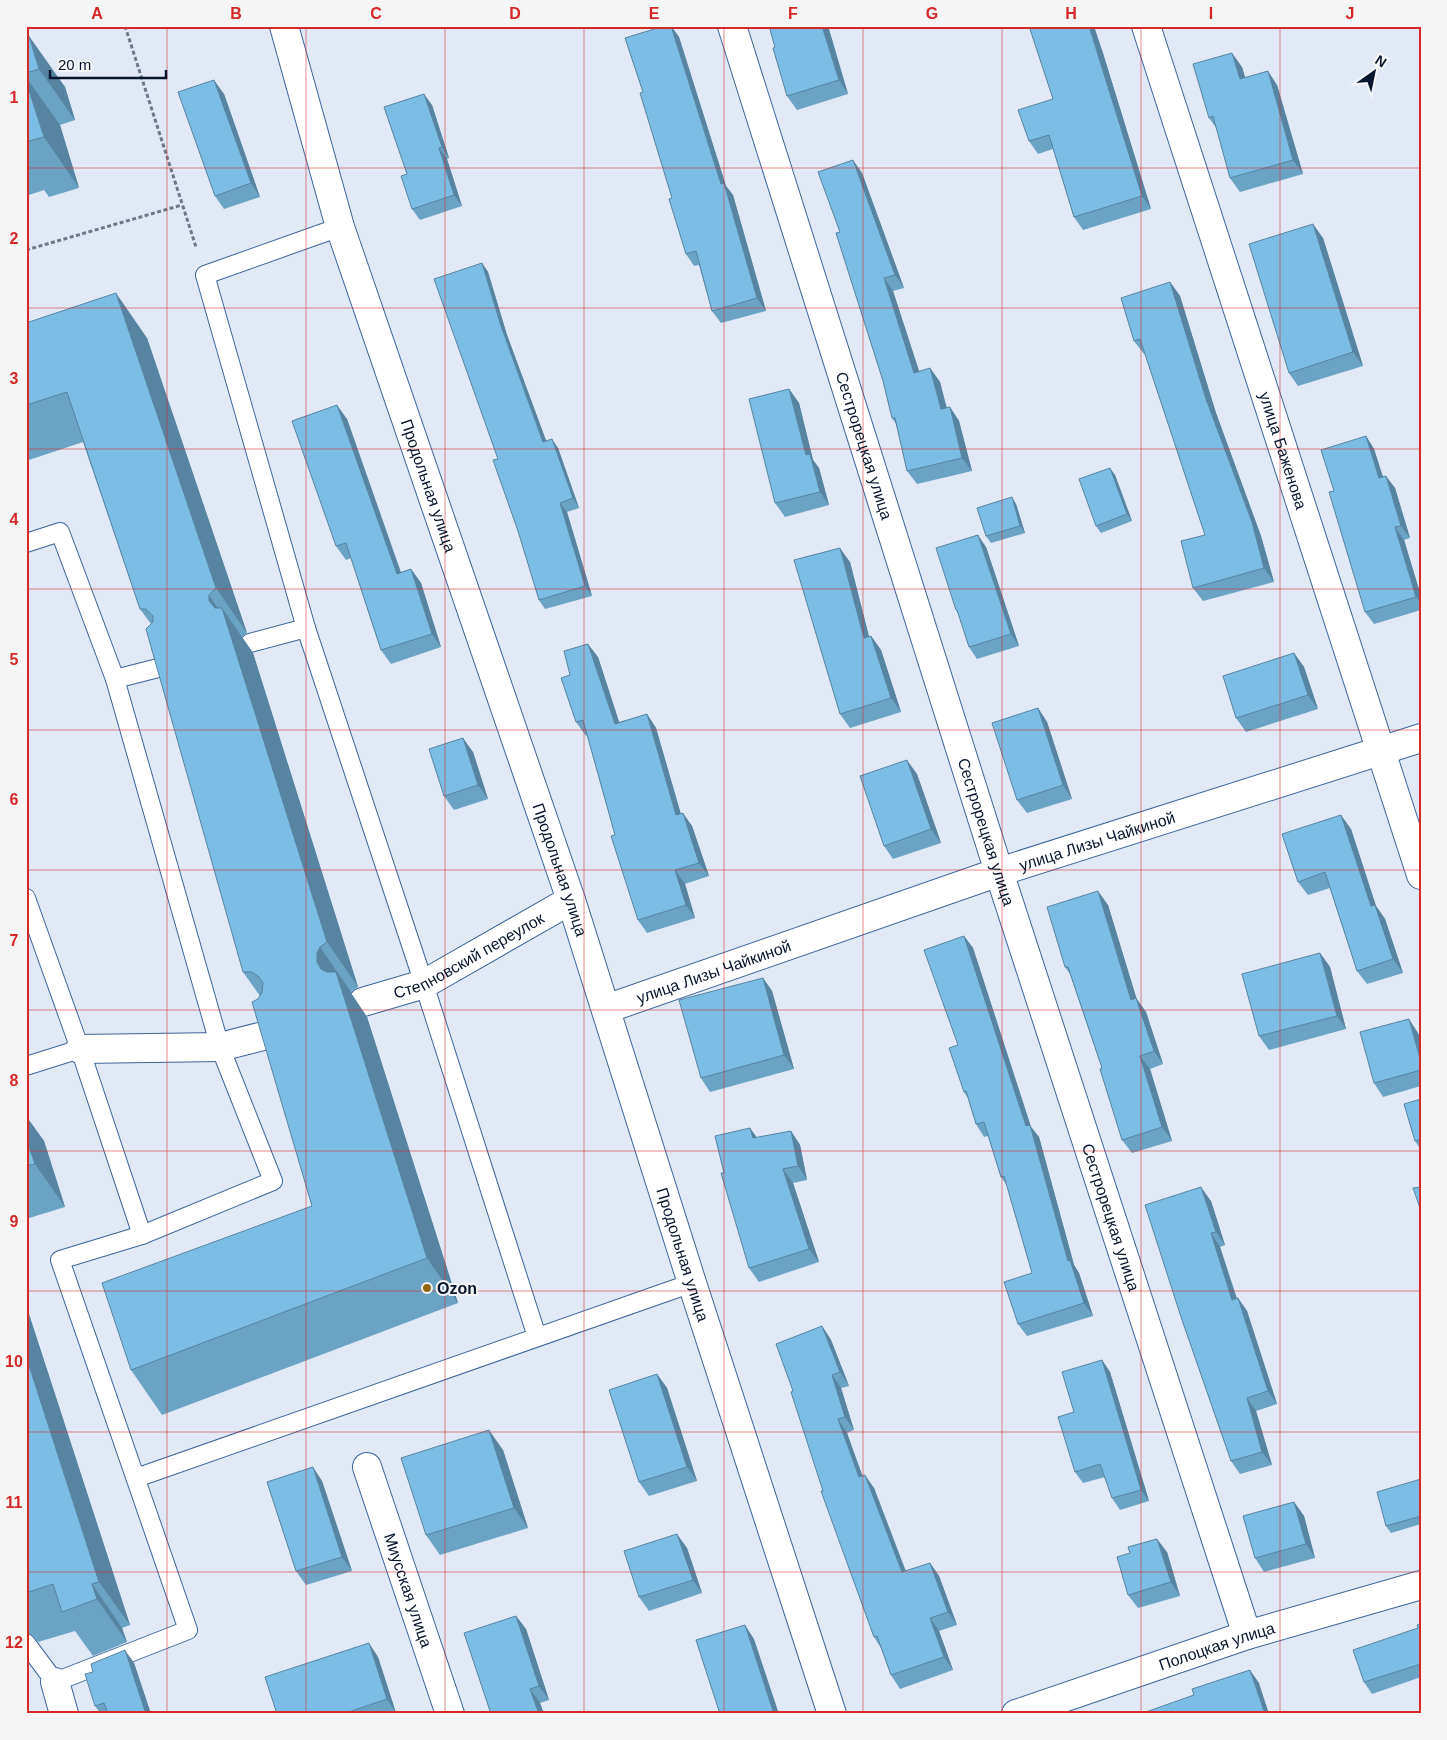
<svg xmlns="http://www.w3.org/2000/svg" width="1447" height="1740" font-family="Arial,sans-serif">
  <rect width="100%" height="100%" fill="#e0e9f5"/>
  <g fill="none" stroke-linecap="round" stroke-linejoin="round">
    <defs>
      <g id="service">
        <polyline points="26,543 60,532 115,679 174,664"/>
        <polyline points="306,628 424,984 537,1337"/>
        <polyline points="250,643 306,628 205,275 340,227"/>
        <polyline points="115,679 220,1047 273,1181 142,1235"/>
        <polyline points="26,898 80,1049 142,1235 60,1260 188,1630 55,1682 26,1643"/>
        <polyline points="26,1066 80,1049"/>
        <polyline points="136,1478 692,1283"/>
      </g>
      <g id="minor">
        <path id="s1" d="M732,26L999,872L1247,1635"/>
        <path id="s2" d="M1146,26L1421,875"/>
        <path id="s3" d="M363,1002L424,984L571,900"/>
        <path id="s4" d="M606,1009L999,872L1421,738"/>
        <polyline points="80,1049 220,1047 279,1032"/>
        <path id="s5" d="M367,1467L450,1714"/>
        <polyline points="55,1682 64,1714"/>
        <path id="s6" d="M1016,1714L1247,1635L1421,1585"/>
      </g>
      <g id="secondary">
        <path id="s7" d="M284,26L340,227L571,900L692,1283L832,1714"/>
      </g>
    </defs>
    <!-- service casing -->
    <use href="#service" stroke="#3d659a" stroke-width="20"/>
    <!-- minor casing -->
    <use href="#minor" stroke="#3d659a" stroke-width="30"/>
    <!-- secondary casing -->
    <use href="#secondary" stroke="#3d659a" stroke-width="30"/>
    <!-- path -->
    <g stroke="#6c7889" stroke-width="3" stroke-dasharray="4 2.5" stroke-linecap="butt">
      <polyline points="125,26 196,247"/>
      <polyline points="26,250 182,205"/>
    </g>
    <!-- service -->
    <use href="#service" stroke="#fff" stroke-width="18"/>
    <!-- minor -->
    <use href="#minor" stroke="#fff" stroke-width="28"/>
    <!-- secondary -->
    <use href="#secondary" stroke="#fff" stroke-width="28"/>
  </g>
  <!-- wall -->
  <g fill="#6ba3c5">
    <polygon points="664,26 671,26 679,37 726,186 733,195 766,311 721,323 712,311 699,265 694,266 686,254 672,198 643,92"/>
    <polygon points="769,26 828,26 848,94 797,110 787,96 775,47"/>
    <polygon points="26,37 65,87 75,120 60,125 79,188 49,197 44,190 26,196"/>
    <polygon points="1102,50 1151,209 1083,230 1074,217 1053,149 1038,154 1029,141 1053,99"/>
    <polygon points="1242,67 1245,78 1277,85 1303,174 1240,192 1230,178 1217,129 1209,118"/>
    <polygon points="224,94 260,197 224,209 215,196"/>
    <polygon points="432,105 449,158 447,159 462,206 420,220 412,209 407,174"/>
    <polygon points="862,173 904,288 893,291 919,372 930,368 940,382 947,408 950,407 959,421 972,471 917,484 907,471 896,424 892,418 883,381 840,232"/>
    <polygon points="1323,238 1363,366 1298,386 1289,373"/>
    <polygon points="482,263 488,272 507,335 546,441 558,448 579,508 567,512 592,596 545,609 539,600 498,459"/>
    <polygon points="1170,282 1180,296 1216,413 1261,536 1274,582 1203,601 1193,588 1205,535 1145,354 1144,354 1134,341"/>
    <polygon points="26,323 147,338 247,633 242,637 253,653 358,987 351,992 351,993 367,1017 458,1303 162,1415 131,1370 312,1206 258,999 260,996 243,972 151,624 140,609 83,442 26,461"/>
    <polygon points="789,389 799,403 813,460 819,468 829,505 785,517 775,503"/>
    <polygon points="347,419 401,572 411,569 421,583 441,647 391,664 381,650 351,558 346,560 336,546"/>
    <polygon points="1366,436 1374,449 1383,477 1395,488 1410,538 1404,540 1421,596 1421,610 1374,624 1365,612 1334,491"/>
    <polygon points="1115,475 1132,521 1101,533 1096,526"/>
    <polygon points="1016,504 1025,533 991,543 986,536"/>
    <polygon points="986,547 1019,646 977,659 969,647 959,615 956,610"/>
    <polygon points="850,562 869,637 871,636 881,650 901,712 850,728 840,714"/>
    <polygon points="1294,653 1304,667 1318,709 1246,732 1236,718"/>
    <polygon points="598,657 619,722 647,714 656,728 681,814 692,826 709,876 685,884 695,918 647,933 638,920 615,835 587,735 586,736 576,722 570,675"/>
    <polygon points="1038,708 1047,722 1072,799 1027,813 1017,800"/>
    <polygon points="473,752 488,799 454,810 444,796"/>
    <polygon points="917,774 941,843 893,859 884,846"/>
    <polygon points="1351,829 1376,906 1385,919 1403,973 1367,984 1357,971 1330,888 1308,895 1298,882"/>
    <polygon points="1108,905 1136,998 1146,1012 1163,1064 1150,1069 1172,1141 1132,1153 1122,1140 1102,1068 1070,974 1065,967"/>
    <polygon points="964,936 973,948 1031,1127 1039,1137 1074,1265 1079,1273 1093,1316 1027,1336 1018,1324 1032,1273 1008,1187 1001,1177 988,1136 984,1137 976,1124 968,1098 964,1092 958,1045"/>
    <polygon points="1320,953 1330,967 1346,1029 1269,1050 1259,1036"/>
    <polygon points="763,978 772,991 794,1069 710,1092 701,1078"/>
    <polygon points="1418,1033 1421,1041 1421,1086 1383,1097 1374,1083"/>
    <polygon points="1421,1099 1421,1150 1415,1141"/>
    <polygon points="26,1116 44,1141 65,1207 26,1219"/>
    <polygon points="750,1128 757,1138 791,1131 800,1145 807,1180 793,1183 819,1262 759,1282 749,1268 724,1173"/>
    <polygon points="1211,1201 1225,1245 1220,1247 1237,1298 1238,1298 1247,1311 1277,1404 1256,1411 1272,1465 1240,1474 1231,1461 1181,1317"/>
    <polygon points="26,1305 130,1625 122,1628 127,1642 93,1656 75,1631 38,1642 31,1634 26,1633"/>
    <polygon points="822,1326 831,1340 849,1386 841,1388 854,1430 847,1433 862,1476 874,1488 906,1571 930,1563 939,1576 957,1625 939,1631 953,1670 900,1689 891,1675 881,1648 874,1637 823,1491 793,1391"/>
    <polygon points="1102,1360 1110,1372 1149,1501 1120,1510 1112,1498 1105,1477 1083,1483 1075,1472 1074,1412"/>
    <polygon points="657,1374 667,1388 697,1481 649,1496 639,1482"/>
    <polygon points="503,1450 528,1528 440,1555 426,1535"/>
    <polygon points="1421,1479 1421,1524 1391,1533 1386,1526"/>
    <polygon points="322,1481 352,1571 306,1585 296,1571"/>
    <polygon points="1294,1502 1304,1516 1315,1558 1264,1572 1255,1558"/>
    <polygon points="687,1548 702,1593 649,1611 639,1597"/>
    <polygon points="1167,1552 1180,1596 1138,1608 1128,1595 1130,1553"/>
    <polygon points="516,1616 526,1629 549,1700 540,1703 544,1714 491,1714"/>
    <polygon points="1421,1624 1421,1677 1372,1694 1364,1682"/>
    <polygon points="378,1657 396,1713 394,1714 277,1714"/>
    <polygon points="134,1663 151,1714 101,1714 95,1706 93,1672"/>
  </g>
  <!-- shaded-wall -->
  <g fill="#5784a0">
    <polygon points="671,26 679,37 726,186 733,195 766,311 757,298"/>
    <polygon points="822,26 828,26 848,94 839,80"/>
    <polygon points="1089,26 1094,26 1102,50 1151,209 1142,196"/>
    <polygon points="29,36 65,87 75,120 39,69"/>
    <polygon points="1232,53 1242,67 1250,93 1240,79"/>
    <polygon points="1268,71 1277,85 1303,174 1293,160"/>
    <polygon points="26,77 60,125 79,188 44,137 26,81"/>
    <polygon points="214,80 224,94 260,197 251,183"/>
    <polygon points="424,94 432,105 449,158 442,147"/>
    <polygon points="439,148 447,159 462,206 454,195"/>
    <polygon points="853,160 862,173 904,288 895,275"/>
    <polygon points="1313,224 1323,238 1363,366 1353,352"/>
    <polygon points="482,263 488,272 507,335 550,451 543,442 501,326"/>
    <polygon points="884,278 893,291 924,386 914,373"/>
    <polygon points="1170,282 1180,296 1216,413 1261,536 1274,582 1264,568 1206,399"/>
    <polygon points="116,293 147,338 247,633 216,588"/>
    <polygon points="930,368 940,382 950,423 941,409"/>
    <polygon points="789,389 799,403 813,460 819,468 829,505 820,492 806,455"/>
    <polygon points="337,405 347,419 406,588 397,574"/>
    <polygon points="950,407 959,421 972,471 962,458"/>
    <polygon points="1366,436 1374,449 1387,490 1379,478"/>
    <polygon points="552,439 558,448 579,508 573,498"/>
    <polygon points="1110,468 1115,475 1132,521 1127,514"/>
    <polygon points="1386,476 1395,488 1410,538 1401,526"/>
    <polygon points="1012,497 1016,504 1025,533 1020,526"/>
    <polygon points="560,503 567,512 592,596 585,586"/>
    <polygon points="1395,527 1404,540 1421,596 1421,603 1416,597"/>
    <polygon points="978,535 986,547 1019,646 1011,634"/>
    <polygon points="840,548 850,562 873,652 864,638"/>
    <polygon points="411,569 421,583 441,647 432,634"/>
    <polygon points="209,595 225,619 222,608 253,653 358,987 327,942 209,601"/>
    <polygon points="871,636 881,650 901,712 891,698"/>
    <polygon points="588,644 598,657 624,737 615,724"/>
    <polygon points="1294,653 1304,667 1318,709 1308,695"/>
    <polygon points="1038,708 1047,722 1072,799 1063,785"/>
    <polygon points="647,714 656,728 685,829 676,815"/>
    <polygon points="463,738 473,752 488,799 478,785"/>
    <polygon points="907,760 917,774 941,843 931,829"/>
    <polygon points="683,813 692,826 709,876 699,863"/>
    <polygon points="1341,815 1351,829 1376,906 1385,919 1403,973 1393,959 1371,906"/>
    <polygon points="675,870 685,884 695,918 686,905"/>
    <polygon points="1098,891 1108,905 1141,1013 1131,1000"/>
    <polygon points="964,936 973,948 1031,1127 1039,1137 1074,1265 1079,1273 1093,1316 1084,1303 1068,1261 1026,1126"/>
    <polygon points="320,947 351,992 351,993 367,1017 458,1303 427,1258 317,962 317,953"/>
    <polygon points="1320,953 1330,967 1346,1029 1337,1016"/>
    <polygon points="763,978 772,991 794,1069 784,1055"/>
    <polygon points="1136,998 1146,1012 1163,1064 1154,1051"/>
    <polygon points="1409,1019 1418,1033 1421,1041 1421,1062"/>
    <polygon points="1140,1056 1150,1069 1172,1141 1162,1127"/>
    <polygon points="26,1116 44,1141 65,1207 35,1164 26,1138"/>
    <polygon points="750,1128 760,1142 753,1138"/>
    <polygon points="791,1131 800,1145 807,1180 798,1166"/>
    <polygon points="783,1169 793,1183 819,1262 809,1249"/>
    <polygon points="1201,1187 1211,1201 1225,1245 1216,1232"/>
    <polygon points="1211,1233 1220,1247 1241,1313 1232,1300"/>
    <polygon points="1238,1298 1247,1311 1277,1404 1268,1391"/>
    <polygon points="26,1305 130,1625 99,1582 26,1356"/>
    <polygon points="822,1326 831,1340 849,1386 840,1372"/>
    <polygon points="1102,1360 1110,1372 1149,1501 1141,1490"/>
    <polygon points="657,1374 667,1388 697,1481 687,1467"/>
    <polygon points="832,1375 841,1388 854,1430 845,1417"/>
    <polygon points="1247,1398 1256,1411 1272,1465 1262,1452"/>
    <polygon points="838,1419 847,1433 868,1491 859,1477"/>
    <polygon points="489,1430 503,1450 528,1528 514,1508"/>
    <polygon points="313,1467 322,1481 352,1571 342,1557"/>
    <polygon points="865,1475 874,1488 911,1586 902,1572"/>
    <polygon points="1294,1502 1304,1516 1315,1558 1306,1544"/>
    <polygon points="677,1534 687,1548 702,1593 693,1580"/>
    <polygon points="1157,1539 1167,1552 1180,1596 1171,1582"/>
    <polygon points="930,1563 939,1576 957,1625 948,1612"/>
    <polygon points="92,1584 122,1628 127,1642 97,1599"/>
    <polygon points="516,1616 526,1629 549,1700 539,1686"/>
    <polygon points="930,1618 939,1631 953,1670 944,1657"/>
    <polygon points="745,1625 754,1639 779,1714 774,1714"/>
    <polygon points="369,1643 378,1657 396,1713 387,1699"/>
    <polygon points="125,1650 134,1663 151,1714 146,1714"/>
    <polygon points="1250,1670 1259,1683 1269,1714 1265,1714"/>
    <polygon points="530,1689 540,1703 544,1714 539,1714"/>
  </g>
  <!-- building -->
  <g fill="#7cbde5" stroke="#5784a0">
    <polygon points="664,26 671,26 721,184 724,183 757,298 712,311 696,251 686,254 669,199 672,198 640,93 643,92 625,38"/>
    <polygon points="769,26 822,26 839,80 787,96 773,48 775,47"/>
    <polygon points="1029,26 1089,26 1142,196 1074,217 1049,135 1029,141 1018,110 1053,99"/>
    <polygon points="29,36 39,69 26,73 26,37"/>
    <polygon points="1232,53 1240,79 1268,71 1293,160 1230,178 1213,116 1209,118 1193,64"/>
    <polygon points="214,80 251,183 215,196 178,92"/>
    <polygon points="26,81 44,137 26,142"/>
    <polygon points="424,94 442,147 439,148 454,195 412,209 401,176 407,174 384,107"/>
    <polygon points="853,160 895,275 884,278 914,373 930,368 941,409 950,407 962,458 907,471 895,418 892,418 883,381 836,233 840,232 818,172"/>
    <polygon points="1313,224 1353,352 1289,373 1249,244"/>
    <polygon points="482,263 501,326 543,442 552,439 573,498 560,503 585,586 539,600 518,531 493,460 498,459 434,279"/>
    <polygon points="1170,282 1206,399 1252,522 1264,568 1193,588 1181,541 1205,535 1140,339 1134,341 1121,298"/>
    <polygon points="116,293 216,588 209,595 209,601 215,608 222,608 327,942 320,947 317,953 317,962 321,969 327,972 336,972 427,1258 131,1370 102,1283 312,1206 252,1002 258,999 262,992 263,983 259,977 252,972 243,972 146,629 153,622 153,616 146,609 140,609 67,392 26,405 26,323"/>
    <polygon points="789,389 806,455 810,454 820,492 775,503 749,399"/>
    <polygon points="337,405 397,574 411,569 432,634 381,650 346,543 336,546 292,421"/>
    <polygon points="1366,436 1379,478 1386,476 1401,526 1395,527 1416,597 1365,612 1329,492 1334,491 1321,450"/>
    <polygon points="1110,468 1127,514 1096,526 1079,479"/>
    <polygon points="1012,497 1020,526 986,536 977,508"/>
    <polygon points="978,535 1011,634 969,647 957,610 956,610 936,548"/>
    <polygon points="840,548 864,638 871,636 891,698 840,714 794,560"/>
    <polygon points="588,644 615,724 647,714 676,815 683,813 699,863 675,870 686,905 638,920 611,836 615,835 583,720 576,722 561,678 570,675 564,651"/>
    <polygon points="1294,653 1308,695 1236,718 1223,676"/>
    <polygon points="1038,708 1063,785 1017,800 992,723"/>
    <polygon points="463,738 478,785 444,796 429,749"/>
    <polygon points="907,760 931,829 884,846 860,776"/>
    <polygon points="1341,815 1371,906 1375,905 1393,959 1357,971 1325,872 1298,882 1282,834"/>
    <polygon points="1098,891 1131,1000 1136,998 1154,1051 1140,1056 1162,1127 1122,1140 1100,1069 1102,1068 1068,967 1065,967 1047,907"/>
    <polygon points="964,936 1026,1126 1030,1125 1068,1261 1070,1260 1084,1303 1018,1324 1004,1282 1032,1273 1004,1176 1001,1177 984,1122 976,1124 966,1091 964,1092 949,1048 958,1045 924,950"/>
    <polygon points="1320,953 1337,1016 1259,1036 1242,974"/>
    <polygon points="763,978 784,1055 701,1078 679,1000"/>
    <polygon points="1409,1019 1421,1062 1421,1070 1374,1083 1360,1032"/>
    <polygon points="1421,1099 1421,1139 1415,1141 1404,1104"/>
    <polygon points="750,1128 753,1138 791,1131 798,1166 783,1169 809,1249 749,1268 721,1173 724,1173 715,1136"/>
    <polygon points="26,1138 35,1164 26,1166"/>
    <polygon points="1201,1187 1216,1232 1211,1233 1232,1300 1238,1298 1268,1391 1247,1398 1262,1452 1231,1461 1181,1317 1145,1205"/>
    <polygon points="1421,1187 1421,1211 1413,1188"/>
    <polygon points="822,1326 840,1372 832,1375 845,1417 838,1419 859,1477 865,1475 902,1572 930,1563 948,1612 930,1618 944,1657 891,1675 877,1636 874,1637 821,1491 823,1491 791,1392 793,1391 776,1344"/>
    <polygon points="26,1356 99,1582 92,1584 97,1599 62,1612 53,1584 26,1593"/>
    <polygon points="1102,1360 1141,1490 1112,1498 1100,1464 1075,1472 1058,1417 1074,1412 1062,1372"/>
    <polygon points="657,1374 687,1467 639,1482 609,1390"/>
    <polygon points="489,1430 514,1508 426,1535 401,1458"/>
    <polygon points="313,1467 342,1557 296,1571 267,1482"/>
    <polygon points="1421,1479 1421,1516 1386,1526 1377,1492"/>
    <polygon points="1294,1502 1306,1544 1255,1558 1243,1516"/>
    <polygon points="677,1534 693,1580 639,1597 624,1551"/>
    <polygon points="1157,1539 1171,1582 1128,1595 1117,1557 1130,1553 1128,1547"/>
    <polygon points="516,1616 539,1686 530,1689 539,1714 491,1714 464,1633"/>
    <polygon points="1421,1624 1421,1664 1364,1682 1353,1650 1418,1628 1417,1625"/>
    <polygon points="745,1625 774,1714 720,1714 696,1640"/>
    <polygon points="369,1643 387,1699 343,1714 277,1714 265,1677"/>
    <polygon points="125,1650 146,1714 108,1714 104,1703 95,1706 85,1674 93,1672 91,1664"/>
    <polygon points="1250,1670 1265,1714 1140,1714 1194,1695 1192,1689"/>
  </g>
  <!-- grid -->
  <path fill="none" stroke="#d62828" stroke-width="1" stroke-opacity="0.55" d="M167,26V1714M306,26V1714M445,26V1714M584,26V1714M724,26V1714M863,26V1714M1002,26V1714M1141,26V1714M1280,26V1714M26,168H1421M26,308H1421M26,449H1421M26,589H1421M26,730H1421M26,870H1421M26,1010H1421M26,1151H1421M26,1291H1421M26,1432H1421M26,1572H1421"/>
  <!-- markers -->
  <circle fill="#946614" stroke="#f5f5f5" stroke-width="2" cx="427" cy="1288" r="5"/>
  <g text-anchor="middle" dominant-baseline="central" stroke-width="4" stroke-linejoin="round" paint-order="stroke">
    <!-- street labels -->
    <g font-size="16" fill="#07162c" stroke="#f5f5f5">
      <text stroke="none"><textPath href="#s1" startOffset="440">Сестрорецкая улица</textPath></text>
      <text stroke="none"><textPath href="#s2" startOffset="446">улица Баженова</textPath></text>
      <text stroke="none"><textPath href="#s7" startOffset="482">Продольная улица</textPath></text>
      <text stroke="none"><textPath href="#s1" startOffset="845">Сестрорецкая улица</textPath></text>
      <text stroke="none"><textPath href="#s4" startOffset="519">улица Лизы Чайкиной</textPath></text>
      <text stroke="none"><textPath href="#s7" startOffset="888">Продольная улица</textPath></text>
      <text stroke="none"><textPath href="#s3" startOffset="116">Степновский переулок</textPath></text>
      <text stroke="none"><textPath href="#s4" startOffset="114">улица Лизы Чайкиной</textPath></text>
      <text stroke="none"><textPath href="#s1" startOffset="1250">Сестрорецкая улица</textPath></text>
      <text stroke="none"><textPath href="#s7" startOffset="1292">Продольная улица</textPath></text>
      <text stroke="none"><textPath href="#s5" startOffset="130">Миусская улица</textPath></text>
      <text stroke="none"><textPath href="#s6" startOffset="212">Полоцкая улица</textPath></text>
    </g>
    <!-- poi labels -->
    <g font-size="16" font-weight="bold" fill="#07162c" stroke="#f5f5f5" text-anchor="start">
      <text x="437" y="1288">Ozon</text>
    </g>
  </g>
  <!-- border -->
  <rect width="1447" height="1740" fill="none" stroke="#f5f5f5" stroke-width="55"/>
  <!-- north arrow -->
  <g transform="translate(1374 72) rotate(33)" stroke="#f5f5f5" stroke-width="4" paint-order="stroke">
  <path d="M0-4L9 19L0 12L-9 19Z" fill="#07162c"/>
  <text y="-8" font-size="14" font-weight="bold" text-anchor="middle" fill="#07162c">N</text>
  </g>
  <!-- scale -->
  <path d="M50 70v8h116v-8" fill="none" stroke="#07162c" stroke-width="2.5"/>
  <text x="58" y="70" font-size="15" fill="#07162c" stroke="#f5f5f5" stroke-width="4" paint-order="stroke">20 m</text>
  <rect x="28" y="28" width="1392" height="1684" fill="none" stroke="#d62828" stroke-width="2"/>
  <g font-size="16" text-anchor="middle" font-weight="bold" fill="#d62828">
    <text x="97" y="19">A</text>
    <text x="236" y="19">B</text>
    <text x="376" y="19">C</text>
    <text x="515" y="19">D</text>
    <text x="654" y="19">E</text>
    <text x="793" y="19">F</text>
    <text x="932" y="19">G</text>
    <text x="1071" y="19">H</text>
    <text x="1211" y="19">I</text>
    <text x="1350" y="19">J</text>
    <text x="14" y="103">1</text>
    <text x="14" y="244">2</text>
    <text x="14" y="384">3</text>
    <text x="14" y="525">4</text>
    <text x="14" y="665">5</text>
    <text x="14" y="805">6</text>
    <text x="14" y="946">7</text>
    <text x="14" y="1086">8</text>
    <text x="14" y="1227">9</text>
    <text x="14" y="1367">10</text>
    <text x="14" y="1508">11</text>
    <text x="14" y="1648">12</text>
  </g>
</svg>
